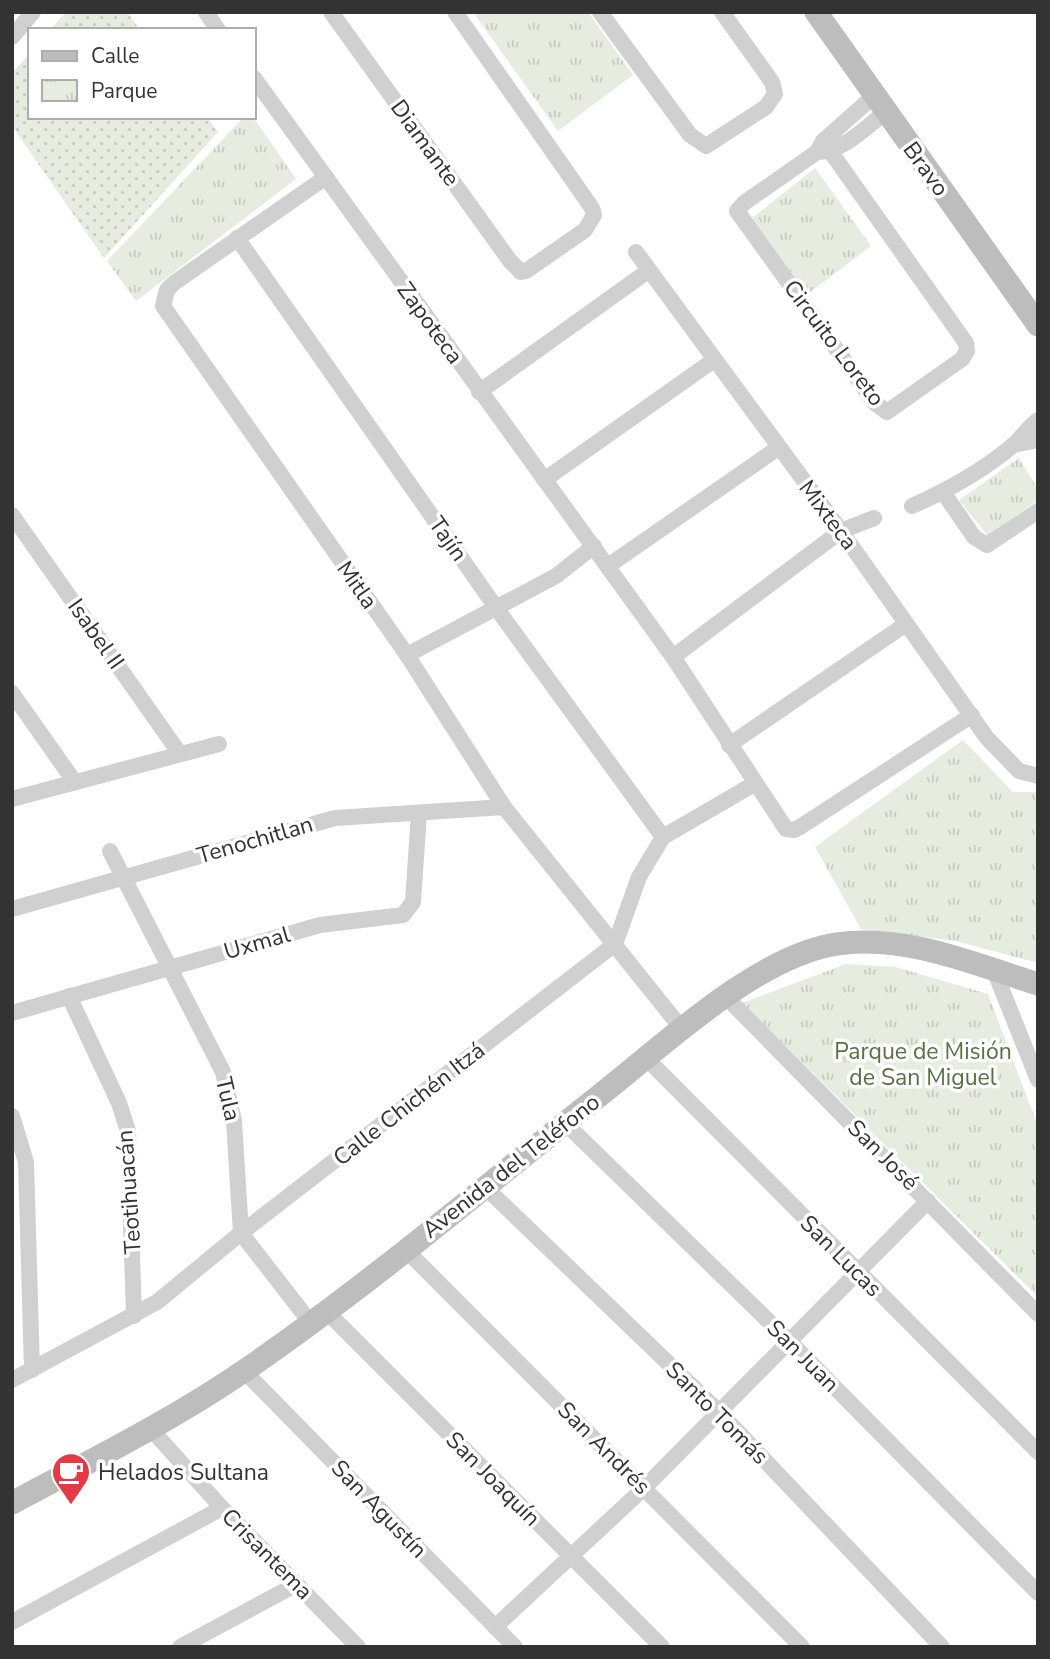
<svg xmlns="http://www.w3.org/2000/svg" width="1050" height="1659" font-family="'Nunito Sans',sans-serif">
  <defs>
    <pattern id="grass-dots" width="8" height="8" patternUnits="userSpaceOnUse" patternTransform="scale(1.75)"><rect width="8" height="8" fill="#e6ecdf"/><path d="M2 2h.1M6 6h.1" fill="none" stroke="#c6cbc0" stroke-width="1.8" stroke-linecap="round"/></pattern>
    <pattern id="park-tufts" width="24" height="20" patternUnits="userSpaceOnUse" patternTransform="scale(1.75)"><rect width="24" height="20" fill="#e6ecdf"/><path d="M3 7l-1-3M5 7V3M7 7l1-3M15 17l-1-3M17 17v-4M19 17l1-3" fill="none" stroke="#c6cbc0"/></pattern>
  </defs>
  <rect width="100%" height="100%" fill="#fff"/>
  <!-- grass -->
  <g fill="url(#grass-dots)">
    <polygon points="66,12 127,12 140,30 50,30"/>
    <polygon points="30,53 30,117 207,117 218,132 104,258 12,126 12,73"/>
  </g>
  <!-- park -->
  <g fill="url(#park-tufts)">
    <polygon points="473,12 588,12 633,75 558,131"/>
    <polygon points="244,117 253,117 296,179 136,301 107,261"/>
    <polygon points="815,168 871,246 805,296 751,219"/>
    <polygon points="1019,458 1038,490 1038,500 988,536 959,500"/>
    <polygon points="963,740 1013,792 1038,792 1038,963 956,941 861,929 815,847"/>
    <polygon points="846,964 895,967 988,994 1038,1126 1038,1297 742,1003"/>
  </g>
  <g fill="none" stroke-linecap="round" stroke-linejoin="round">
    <!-- street -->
    <g stroke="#d0d0d0" stroke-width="16">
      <polyline points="206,12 218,30"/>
      <polyline points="331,12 510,261 521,272 526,271 585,230 594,215 592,208 455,12"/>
      <polyline points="600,12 690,135 706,146 766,107 775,94 772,82 722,12"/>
      <polyline points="12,37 33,12"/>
      <polyline points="254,78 673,657 786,829 794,830 800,827 972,715"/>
      <polyline points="823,141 966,343 967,351 962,359 887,412 875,403 737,211 744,203 817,152 823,141 874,96"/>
      <path d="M819,152C845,150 866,127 886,112"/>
      <polyline points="326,177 174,283 167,290 163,306 407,655 504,807 682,1029"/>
      <polyline points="237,238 497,609 663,837"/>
      <polyline points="636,252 841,531 987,738 1019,771 1038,776"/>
      <polyline points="479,392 648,271"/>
      <polyline points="1013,445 1038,440"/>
      <polyline points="544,480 714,360"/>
      <polyline points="943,492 974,537 987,545 1038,511"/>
      <path d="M912,506C946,491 982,471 1011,447C1021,439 1027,428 1038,420"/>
      <polyline points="12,515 180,754"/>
      <polyline points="608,566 778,448"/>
      <polyline points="407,655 556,576 594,546"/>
      <polyline points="673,657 841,531 874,518"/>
      <polyline points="12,693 74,781"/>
      <polyline points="729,745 906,624"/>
      <polyline points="12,799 219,744"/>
      <polyline points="110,851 223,1072 234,1121 241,1233 310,1322"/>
      <polyline points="12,909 335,818 504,807"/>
      <polyline points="994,970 1038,1080"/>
      <polyline points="69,996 119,1103 128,1131 134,1316"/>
      <polyline points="726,997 1038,1314"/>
      <polyline points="12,1013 320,925 403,915 413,902 419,813"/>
      <polyline points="647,1059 1038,1452"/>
      <polyline points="12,1116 26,1162 32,1370"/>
      <polyline points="565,1123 788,1340 1038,1593"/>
      <polyline points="484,1186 718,1411 942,1647"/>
      <polyline points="405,1249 802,1647"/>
      <polyline points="325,1310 662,1647"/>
      <polyline points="244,1371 515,1647"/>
      <polyline points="12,1380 157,1302 241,1233 615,944 639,877 663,837 754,784"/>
      <polyline points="150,1428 222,1508 358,1647"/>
      <polyline points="12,1622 222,1508"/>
      <polyline points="495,1627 644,1488 928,1201"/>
      <polyline points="180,1647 297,1584"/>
    </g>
    <!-- secondary -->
    <g stroke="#bdbdbd" stroke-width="23">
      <polyline points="816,12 1038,325"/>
      <path d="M12,1503C90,1461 171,1421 244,1371C365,1288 484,1187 599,1096C663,1046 756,956 837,944C905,934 974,964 1038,984"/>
    </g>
  </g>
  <!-- icons -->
  <defs>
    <symbol id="cafe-pin" viewBox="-11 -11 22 30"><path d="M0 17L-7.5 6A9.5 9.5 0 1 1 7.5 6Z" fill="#e63946" stroke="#fff"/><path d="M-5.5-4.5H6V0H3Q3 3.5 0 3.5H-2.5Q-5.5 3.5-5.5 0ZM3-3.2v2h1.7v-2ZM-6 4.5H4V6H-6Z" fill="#fff"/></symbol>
  </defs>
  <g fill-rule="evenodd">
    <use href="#cafe-pin" x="49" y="1450" width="44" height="60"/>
  </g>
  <g text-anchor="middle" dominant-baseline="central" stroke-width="7" stroke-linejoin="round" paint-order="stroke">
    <!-- street labels -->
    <g font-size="23" fill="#333" stroke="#fff">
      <text transform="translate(425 143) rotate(54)">Diamante</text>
      <text transform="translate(926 169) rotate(54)">Bravo</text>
      <text transform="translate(430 323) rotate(54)">Zapoteca</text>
      <text transform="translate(834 343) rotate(53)">Circuito Loreto</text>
      <text transform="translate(828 515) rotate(53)">Mixteca</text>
      <text transform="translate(448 539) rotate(55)">Tajín</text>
      <text transform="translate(357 585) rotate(55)">Mitla</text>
      <text transform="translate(96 634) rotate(55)">Isabel II</text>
      <text transform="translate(255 840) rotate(-16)">Tenochitlan</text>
      <text transform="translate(257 943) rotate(-16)">Uxmal</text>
      <text transform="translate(228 1099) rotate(77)">Tula</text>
      <text transform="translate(409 1104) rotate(-38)">Calle Chichén Itzá</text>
      <text transform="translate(883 1155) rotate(45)">San José</text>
      <text transform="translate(511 1166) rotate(-38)">Avenida del Teléfono</text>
      <text transform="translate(129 1192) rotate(-94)">Teotihuacán</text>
      <text transform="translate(841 1256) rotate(45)">San Lucas</text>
      <text transform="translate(803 1356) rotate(45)">San Juan</text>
      <text transform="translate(717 1413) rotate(45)">Santo Tomás</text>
      <text transform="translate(604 1448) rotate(45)">San Andrés</text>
      <text transform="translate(493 1479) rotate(45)">San Joaquín</text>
      <text transform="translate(379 1509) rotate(46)">San Agustín</text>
      <text transform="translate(267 1554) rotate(45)">Crisantema</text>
    </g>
    <!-- park labels -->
    <g font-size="23" fill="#56703f" stroke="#fff">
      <text x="923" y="1051">Parque de Misión<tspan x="923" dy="26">de San Miguel</tspan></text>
    </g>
    <!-- poi labels -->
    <g font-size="23" fill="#333" stroke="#fff" text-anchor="start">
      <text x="98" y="1472">Helados Sultana</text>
    </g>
  </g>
  <!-- border -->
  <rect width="1050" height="1659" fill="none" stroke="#333333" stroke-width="28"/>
  <!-- legend -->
  <rect x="28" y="28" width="228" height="91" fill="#ffffff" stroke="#adadad" stroke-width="2"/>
  <rect x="42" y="51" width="35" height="10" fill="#bdbdbd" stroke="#adadad" stroke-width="2"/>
  <text x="91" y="63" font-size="21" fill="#333333">Calle</text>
  <rect x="42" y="80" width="35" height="21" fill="url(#park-tufts)" stroke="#adadad" stroke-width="2"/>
  <text x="91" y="98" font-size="21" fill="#333333">Parque</text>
</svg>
